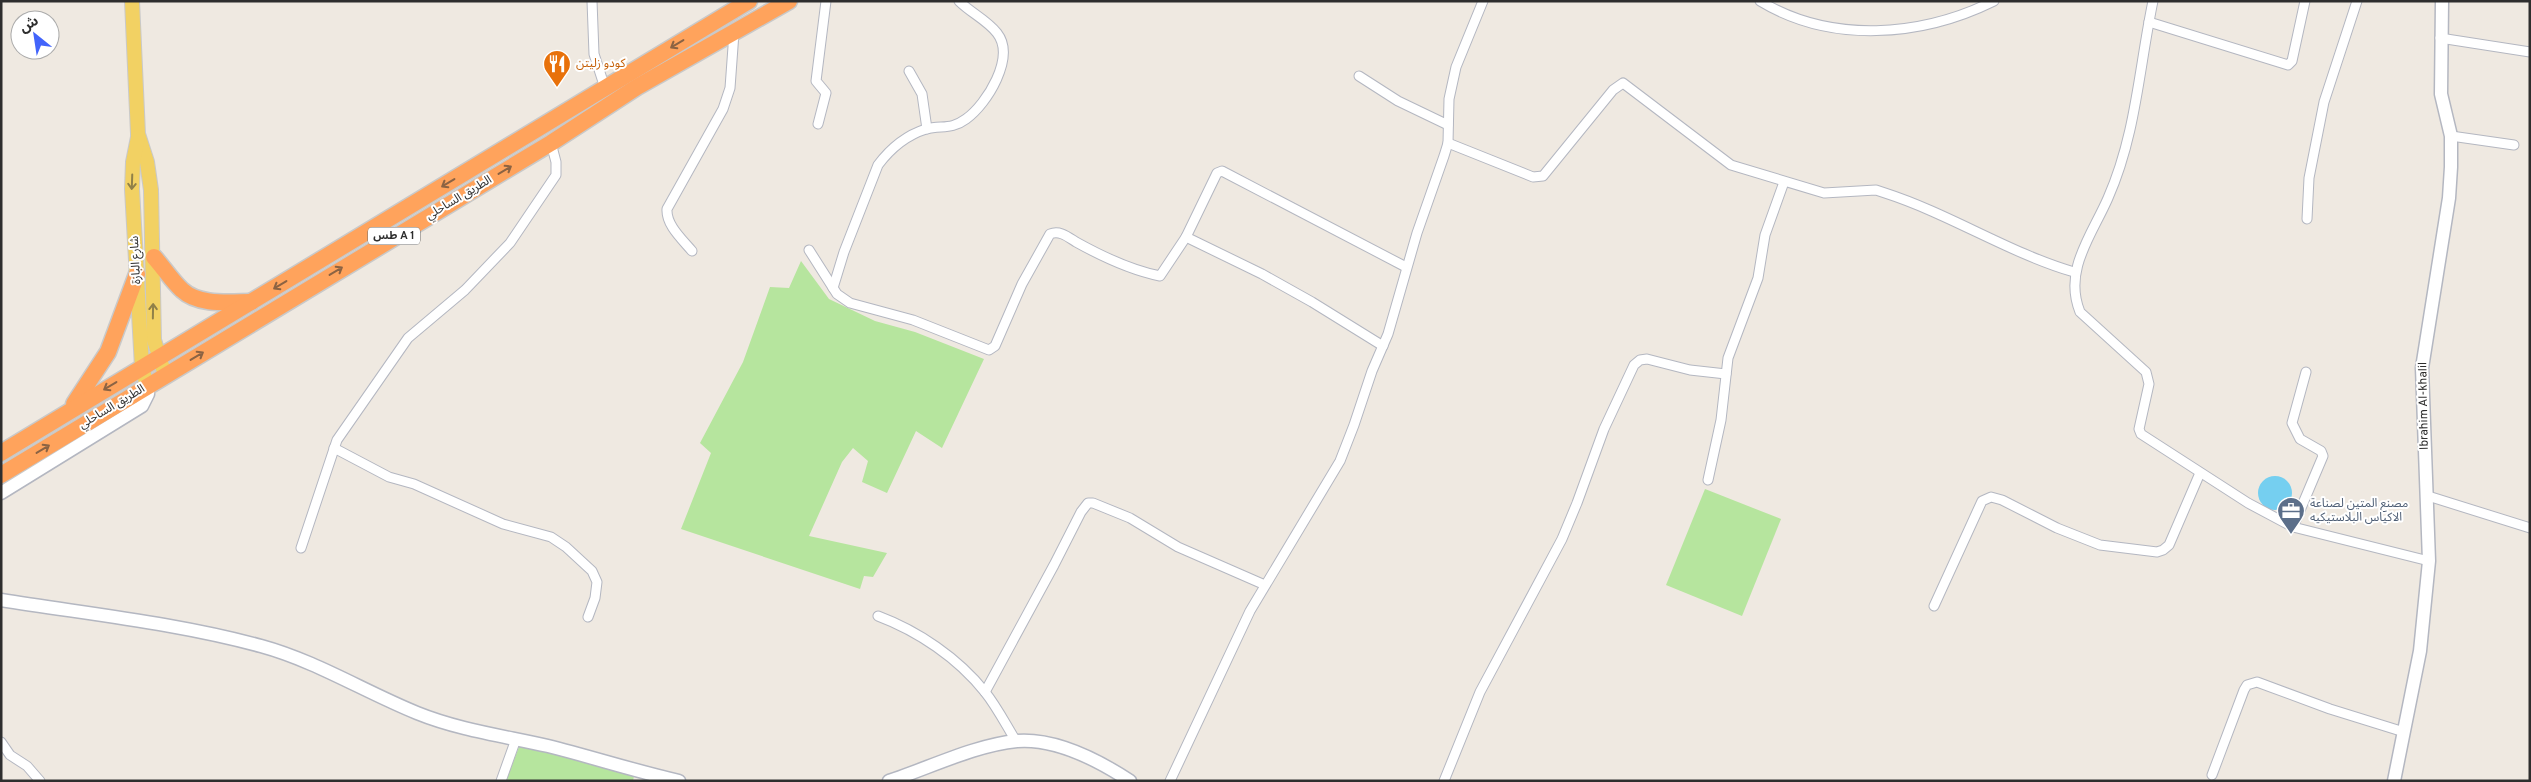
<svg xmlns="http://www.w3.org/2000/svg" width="2531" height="782" font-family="Overpass,'Noto Sans Arabic',sans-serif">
  <rect width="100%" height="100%" fill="#efe9e1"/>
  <!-- green -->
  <g fill="#b6e59e">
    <polygon points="801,261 829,299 875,321 915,332 984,359 942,448 916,431 887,493 862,482 868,461 853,448 842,462 809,536 887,553 873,577 864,576 860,589 681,529 711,453 700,443 743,362 770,287 789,288"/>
    <polygon points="1705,489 1781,519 1742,616 1666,585"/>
    <polygon points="520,744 634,776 633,781 506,781"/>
  </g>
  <!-- water -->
  <circle fill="#75cff0" cx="2275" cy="493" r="17"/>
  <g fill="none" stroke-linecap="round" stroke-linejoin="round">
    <defs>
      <g id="street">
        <polyline points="592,1 594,54 605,88"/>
        <path d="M1760,1C1831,44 1921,37 1994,1"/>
        <path d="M2153,1C2139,68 2136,135 2108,198C2092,235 2063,270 2080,312L2146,372L2149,384L2139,429L2141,434L2248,503L2293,527L2429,561"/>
        <polyline points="2149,22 2288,65 2292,61 2305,1"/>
        <polyline points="2440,38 2530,52"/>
        <polyline points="909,71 922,94 927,129"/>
        <polyline points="1359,76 1398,101 1448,125"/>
        <polyline points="818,124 826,93 816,81 826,1"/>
        <polyline points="2451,136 2514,145"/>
        <path d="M1448,143L1533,177L1543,176L1613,90L1623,83L1731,165L1824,193L1876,190L1885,193C1950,214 2009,253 2074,272"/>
        <polyline points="2307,219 2309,178 2324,102 2357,1"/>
        <polyline points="1186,237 1262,274 1312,302 1383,346"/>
        <path d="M809,250L837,294L850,303L913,320L989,350L995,346L1022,284L1050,234C1060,230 1068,237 1076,242C1103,257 1130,270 1160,276L1186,237L1217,173L1222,171L1406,267"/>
        <path d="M692,251C682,239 666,225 667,209L723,109L730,88L734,33"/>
        <path d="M833,288L844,252L878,165C890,149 907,135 926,129C942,125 951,130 966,119C987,104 1016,57 997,33C987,20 971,13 959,1"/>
        <polyline points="334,448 389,477 414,484 503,524 551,537 566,547 592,571 597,582 595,598 588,617"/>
        <polyline points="1708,480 1721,420 1728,358 1758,278 1765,235 1784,182"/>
        <polyline points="2428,496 2530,528"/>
        <polyline points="2293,527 2323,456 2321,451 2300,439 2292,423 2306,372"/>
        <polyline points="301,548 337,440 408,338 465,290 510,243 556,175 556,162 551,143"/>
        <polyline points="1934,606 1982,501 1991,497 2002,500 2057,528 2100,545 2157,552 2163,550 2169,545 2200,473"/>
        <path d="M878,616C918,631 958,658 985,692C997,707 1006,725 1016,741"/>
        <polyline points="985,692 1054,565 1081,512 1088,503 1093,503 1130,518 1178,547 1265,585"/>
        <polyline points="1,742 10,755 27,766 40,781"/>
        <polyline points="2212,775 2244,690 2247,685 2257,682 2330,709 2404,732"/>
        <polyline points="501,781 516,739"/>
        <polyline points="1170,781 1250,611 1340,461 1354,425 1372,371 1388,334 1417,233 1444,156 1448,143 1449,99 1456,67 1483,1"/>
        <polyline points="1444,781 1480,692 1562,539 1577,503 1604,429 1634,365 1640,360 1647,359 1690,370 1726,374"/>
      </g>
      <g id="secondary">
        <polyline points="1,493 142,406 148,394 147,386"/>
        <path d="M1,600C88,614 177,623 261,646C316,661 365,692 417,713C459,730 504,736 548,746C592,757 635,771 679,781"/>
        <path d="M889,781C929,768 975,745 1017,741C1056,738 1098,760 1130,781"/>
        <polyline points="2394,781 2420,651 2429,561 2422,368 2449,198 2451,167 2451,136 2441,94 2442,1"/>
      </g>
      <g id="primary">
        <polyline points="132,1 138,134 147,162 151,190 154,340 165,375"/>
        <polyline points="138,137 133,162 132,189 142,367 147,386"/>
      </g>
      <g id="highway">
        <path d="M154,257C164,268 172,281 182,290C199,306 230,302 251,302"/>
        <polyline points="74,404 108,352 137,274"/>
        <polyline points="1,453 749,1"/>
        <polyline points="1,475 551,143 637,87 789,1"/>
      </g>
    </defs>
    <!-- street casing -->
    <use href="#street" stroke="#b4b7c1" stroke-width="11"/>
    <!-- secondary casing -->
    <use href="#secondary" stroke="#b4b7c1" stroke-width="15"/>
    <!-- primary casing -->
    <use href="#primary" stroke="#c9c9c9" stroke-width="16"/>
    <!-- highway casing -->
    <use href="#highway" stroke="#c9c9c9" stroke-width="19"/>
    <!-- street -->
    <use href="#street" stroke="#fff" stroke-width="9"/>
    <!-- secondary -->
    <use href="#secondary" stroke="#fff" stroke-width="12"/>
    <!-- primary -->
    <use href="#primary" stroke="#f2d163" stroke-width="14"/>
    <!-- highway -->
    <use href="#highway" stroke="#ffa35c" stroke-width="16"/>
  </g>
  <!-- one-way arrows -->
  <defs><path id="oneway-shaft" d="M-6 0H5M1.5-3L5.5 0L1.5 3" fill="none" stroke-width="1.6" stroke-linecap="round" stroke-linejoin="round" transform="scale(1.25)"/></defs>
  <g stroke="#8c6343">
    <use href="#oneway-shaft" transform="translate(677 44) rotate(149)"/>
    <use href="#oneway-shaft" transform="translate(505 170) rotate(-31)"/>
    <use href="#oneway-shaft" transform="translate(448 183) rotate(149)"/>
    <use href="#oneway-shaft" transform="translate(336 271) rotate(-31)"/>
    <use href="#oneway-shaft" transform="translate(280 285) rotate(149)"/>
    <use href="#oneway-shaft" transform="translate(197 356) rotate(-31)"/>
    <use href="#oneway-shaft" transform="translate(110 386) rotate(149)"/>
    <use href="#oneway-shaft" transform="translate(43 449) rotate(-31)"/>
  </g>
  <g stroke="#908048">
    <use href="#oneway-shaft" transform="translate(132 182) rotate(92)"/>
    <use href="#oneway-shaft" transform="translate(153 311) rotate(-89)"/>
  </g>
  <!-- icons -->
  <defs>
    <symbol id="restaurant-pin" viewBox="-11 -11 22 30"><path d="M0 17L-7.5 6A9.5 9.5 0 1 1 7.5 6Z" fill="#e8710a" stroke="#fff"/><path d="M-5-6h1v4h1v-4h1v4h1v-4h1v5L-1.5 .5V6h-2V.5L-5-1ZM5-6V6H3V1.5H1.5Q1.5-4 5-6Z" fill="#fff"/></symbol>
    <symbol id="office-pin" viewBox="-11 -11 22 30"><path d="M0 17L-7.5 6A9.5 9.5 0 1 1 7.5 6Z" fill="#5c6f8a" stroke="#fff"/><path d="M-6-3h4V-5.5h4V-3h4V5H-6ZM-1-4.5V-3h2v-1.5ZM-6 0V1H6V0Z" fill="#fff"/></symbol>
  </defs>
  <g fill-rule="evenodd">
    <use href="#restaurant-pin" x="541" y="48" width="32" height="43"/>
    <use href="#office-pin" x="2275" y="495" width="32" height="43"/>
  </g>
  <g text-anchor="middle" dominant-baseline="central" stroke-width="4" stroke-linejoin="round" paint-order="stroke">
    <!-- shield labels -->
    <rect fill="#fff" stroke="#6d6d6d" stroke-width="1" x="368" y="227.5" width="52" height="17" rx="4"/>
    <g font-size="11" font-weight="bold" fill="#2e2e2e">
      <text x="394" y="236">طس A 1</text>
    </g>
    <!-- food labels -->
    <g font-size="12" fill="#c56008" stroke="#fff" text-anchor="start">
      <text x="576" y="64">كودو زليتن</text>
    </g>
    <!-- street labels -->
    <g font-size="12" fill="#2e2e2e" stroke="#fff">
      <text transform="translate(459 198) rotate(-31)">الطريق الساحلي</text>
      <text transform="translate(136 260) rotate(-93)">شارع البازة</text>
      <text transform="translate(2424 406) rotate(-91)">Ibrahim Al-khalil</text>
      <text transform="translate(112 407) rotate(-31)">الطريق الساحلي</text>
    </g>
    <!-- service labels -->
    <g font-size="12" fill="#4e5e75" stroke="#fff" text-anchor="start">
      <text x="2310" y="504">مصنع المتين لصناعة<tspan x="2310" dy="14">الاكياس البلاستيكيه</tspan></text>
    </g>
  </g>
  <!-- border -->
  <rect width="2531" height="782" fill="none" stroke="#2e2e2e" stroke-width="5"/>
  <!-- north arrow -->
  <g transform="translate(35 35) rotate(330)"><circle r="24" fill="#ffffff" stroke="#ababab"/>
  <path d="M0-4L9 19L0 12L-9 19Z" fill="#4264fb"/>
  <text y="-8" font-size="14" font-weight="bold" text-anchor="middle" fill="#2e2e2e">ش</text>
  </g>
</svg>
